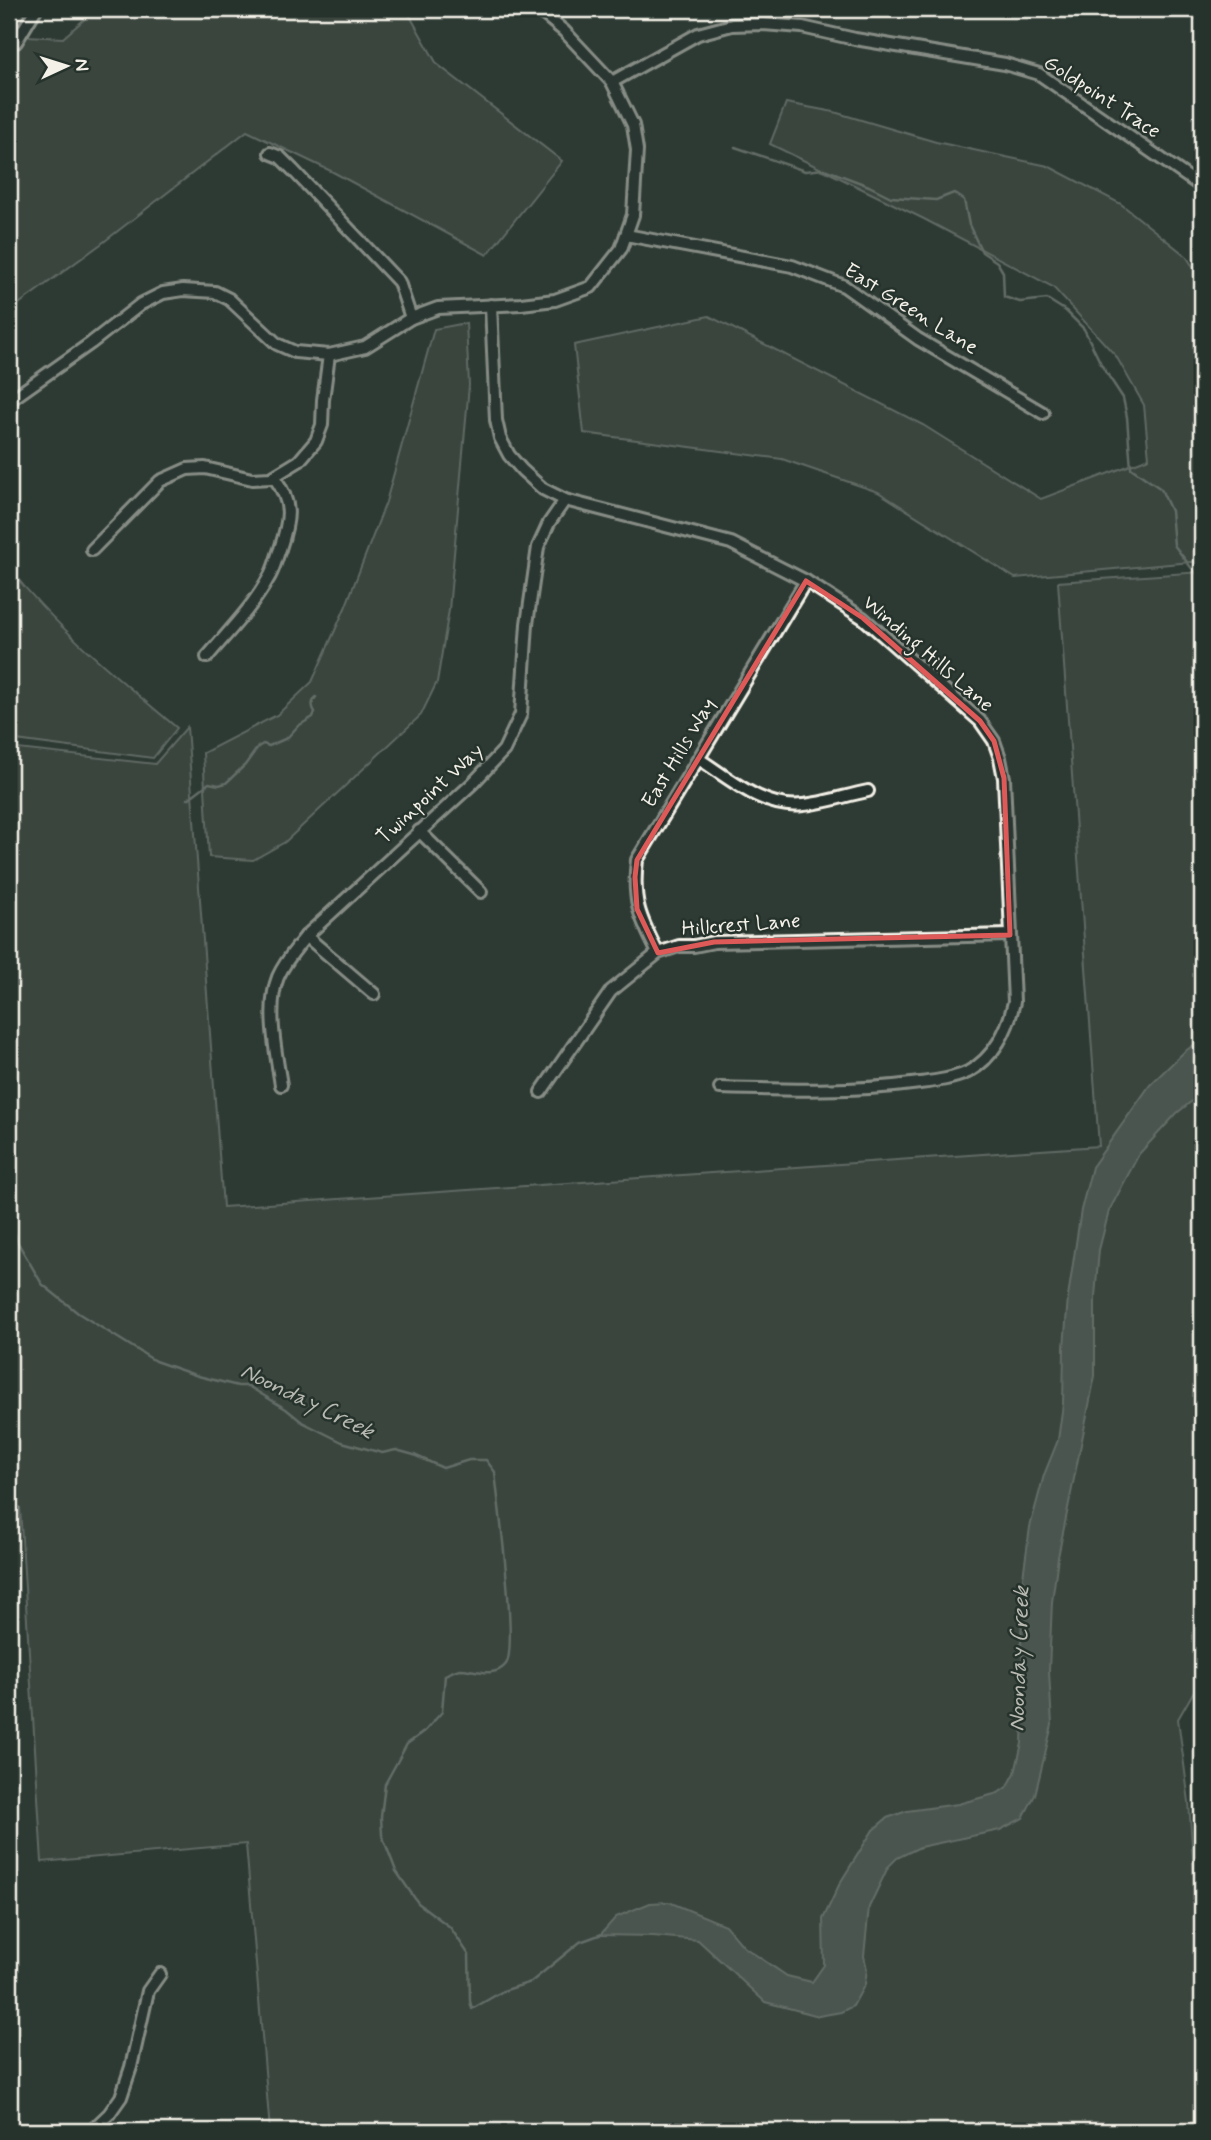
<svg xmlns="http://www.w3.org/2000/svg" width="1211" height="2140" font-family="Mynerve,sans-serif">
  <rect width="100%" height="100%" fill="#2e3b34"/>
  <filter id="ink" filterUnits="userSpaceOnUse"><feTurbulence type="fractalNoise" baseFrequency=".0143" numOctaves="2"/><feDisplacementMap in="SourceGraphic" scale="14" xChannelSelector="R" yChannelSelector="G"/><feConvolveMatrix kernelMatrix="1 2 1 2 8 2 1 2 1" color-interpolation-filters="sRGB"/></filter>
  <g filter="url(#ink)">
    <!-- green -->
    <g fill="#48524c" stroke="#9ea29a" stroke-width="2">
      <polygon points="96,9 406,9 437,64 562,161 487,255 333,172 247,131 101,244 9,311 9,35 63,38"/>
      <polygon points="786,103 834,112 936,142 1048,166 1121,204 1186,256 1202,281 1202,561 1015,578 878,492 782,459 584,433 574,345 709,316 923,425 1041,499 1149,458 1144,405 1116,356 1053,287 924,219 770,144"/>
      <polygon points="466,323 469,385 449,610 437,682 421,715 285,842 253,860 209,857 203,753 277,715 312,682 345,608 386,502 434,329"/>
      <path d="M9,568C57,629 118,678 177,728L153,758L9,739Z"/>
      <polygon points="1202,572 1202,1677 1178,1719 1189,1802 1202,1987 1202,2131 270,2131 246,1844 42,1862 20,1507 9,1508 9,748 155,764 187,727 223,1207 1099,1146 1058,582"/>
    </g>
    <!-- water -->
    <polygon fill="#6f7770" stroke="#a4a8a0" stroke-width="2" points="1202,1039 1202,1093 1177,1113 1139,1154 1109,1211 1099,1250 1095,1297 1095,1376 1058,1557 1052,1602 1049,1671 1052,1725 1035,1795 1023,1818 1000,1830 920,1847 897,1858 888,1867 869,1907 864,1956 867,1969 865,1984 853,2006 841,2012 819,2016 765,2002 698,1940 653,1936 600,1935 616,1917 650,1903 669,1902 725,1925 744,1947 787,1976 812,1982 824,1965 823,1919 840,1883 873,1830 887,1818 907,1811 958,1804 998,1793 1008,1786 1015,1773 1022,1743 1024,1676 1021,1642 1023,1577 1030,1527 1044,1475 1058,1440 1063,1404 1064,1347 1068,1297 1081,1210 1092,1167 1150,1085 1184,1052"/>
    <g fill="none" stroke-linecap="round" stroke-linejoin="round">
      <!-- stream -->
      <g stroke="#a4a8a0" stroke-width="2.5">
        <polyline points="735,147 805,171 824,169 869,186 891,197 936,200 954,193 964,200 969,225 982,252 997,262 1003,272 1004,297 1020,302 1047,299 1066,311 1084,329 1102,366 1123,398 1127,417 1131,468 1161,489 1171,511 1174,545 1193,570 1202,578"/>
        <path d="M188,799L209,783L219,785L226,783L245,765L258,747L263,744L269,746L287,738L298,726L313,717L315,712C312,707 311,703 316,697"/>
        <path d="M9,1221L12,1224L18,1243L42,1284L78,1313L155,1361L198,1376L238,1386H248L286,1409L302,1422L342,1442L382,1453L396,1450L414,1455L443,1468L469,1460H486L495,1472C498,1502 518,1647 506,1664C495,1679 473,1669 460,1669C455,1670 449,1673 445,1675L442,1712L425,1731L407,1744L385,1784L381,1817L382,1835L396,1871L418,1903L450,1927L469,1955L470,2001L472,2009L503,1991L531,1982L580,1942L602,1934"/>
      </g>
      <defs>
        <g id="street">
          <polyline points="1194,9 1202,14"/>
          <polyline points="16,42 36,9"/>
          <polyline points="612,82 698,34 732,25 763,24 802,27 855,39 1005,64 1039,74 1202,187"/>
          <polyline points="270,153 280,157 293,170 399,282 411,318"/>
          <polyline points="626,235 792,266 844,286 918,339 1043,413"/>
          <path d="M491,305L496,420L500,438L509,455L522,470L543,489L565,500L731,543L806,581L863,618L980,721L994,741L1000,758L1004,778L1014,1002C1008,1030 994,1058 968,1072C953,1079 936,1081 920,1083C854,1092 787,1090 720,1088"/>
          <polyline points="9,401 91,343 141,304 163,293 183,290 215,292 229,299 277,344 295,352 329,355 365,347 411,318 438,308 521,304 555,300 591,287 621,249 633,215 637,150 633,125 612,82 564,31 546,16 533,9"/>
          <polyline points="92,550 160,481 187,469 205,468 252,479 271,478 299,461 316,441 322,425 323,400 329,355"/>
          <path d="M207,657C228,632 252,608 268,579C274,570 276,559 280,549C290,519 293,503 274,477"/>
          <path d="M699,759C729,778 764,810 803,805C825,803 847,795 868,791"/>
          <polyline points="419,831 481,892"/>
          <polyline points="306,936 374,994"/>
          <path d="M658,953C640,918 632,901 637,860L806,581"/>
          <path d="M281,1085C276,1053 266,1007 278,977C285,961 296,949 306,936L473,783L504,750L521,714L527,624L538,547L549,523L565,500"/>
          <polyline points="541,1092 611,991 658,953 679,946 694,946 714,942 1010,935"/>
          <polyline points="91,2131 109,2114 121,2097 131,2067 148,1991 160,1974"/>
        </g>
      </defs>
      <!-- street casing -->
      <use href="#street" stroke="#f4f1e8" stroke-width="16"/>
      <!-- street -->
      <use href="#street" stroke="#26332d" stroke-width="10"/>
    </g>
  </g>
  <!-- marked area -->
  <path d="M0 0H1211V2140H0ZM806,581L863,618L980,721L994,741L1004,778L1010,935L714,942L658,953L637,909L635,877L637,860Z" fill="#2e3b34" fill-opacity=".55" fill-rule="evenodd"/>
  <path fill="none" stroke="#de5a58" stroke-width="5" stroke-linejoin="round" d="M806,581L863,618L980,721L994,741L1004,778L1010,935L714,942L658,953L637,909L635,877L637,860Z"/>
  <g text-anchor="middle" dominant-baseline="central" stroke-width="5" stroke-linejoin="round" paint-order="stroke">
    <!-- street labels -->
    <g font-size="21" fill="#f4f1e8" stroke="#26332d">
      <text transform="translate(1102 97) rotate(33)">Goldpoint Trace</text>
      <text transform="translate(911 309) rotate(32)">East Green Lane</text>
      <text transform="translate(928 654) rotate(41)">Winding Hills Lane</text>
      <text transform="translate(679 753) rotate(-59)">East Hills Way</text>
      <text transform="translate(430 794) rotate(-43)">Twinpoint Way</text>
      <text transform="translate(741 925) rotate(-4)">Hillcrest Lane</text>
    </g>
    <!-- water labels -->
    <g font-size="23" font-style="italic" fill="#b8bab2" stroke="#26332d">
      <text transform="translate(307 1402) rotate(26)">Noonday Creek</text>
      <text transform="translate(1020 1659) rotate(-88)">Noonday Creek</text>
    </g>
  </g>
  <!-- margin -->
  <rect width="1211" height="2140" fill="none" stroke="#26332d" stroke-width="35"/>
  <rect x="18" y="18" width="1176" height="2105" fill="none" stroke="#f4f1e8" stroke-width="2.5" filter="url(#ink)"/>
  <!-- north arrow -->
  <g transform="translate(66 66) rotate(86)" stroke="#26332d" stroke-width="5" paint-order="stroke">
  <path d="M0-5L12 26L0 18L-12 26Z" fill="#f4f1e8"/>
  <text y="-10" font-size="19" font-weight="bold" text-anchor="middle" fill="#f4f1e8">N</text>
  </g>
</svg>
